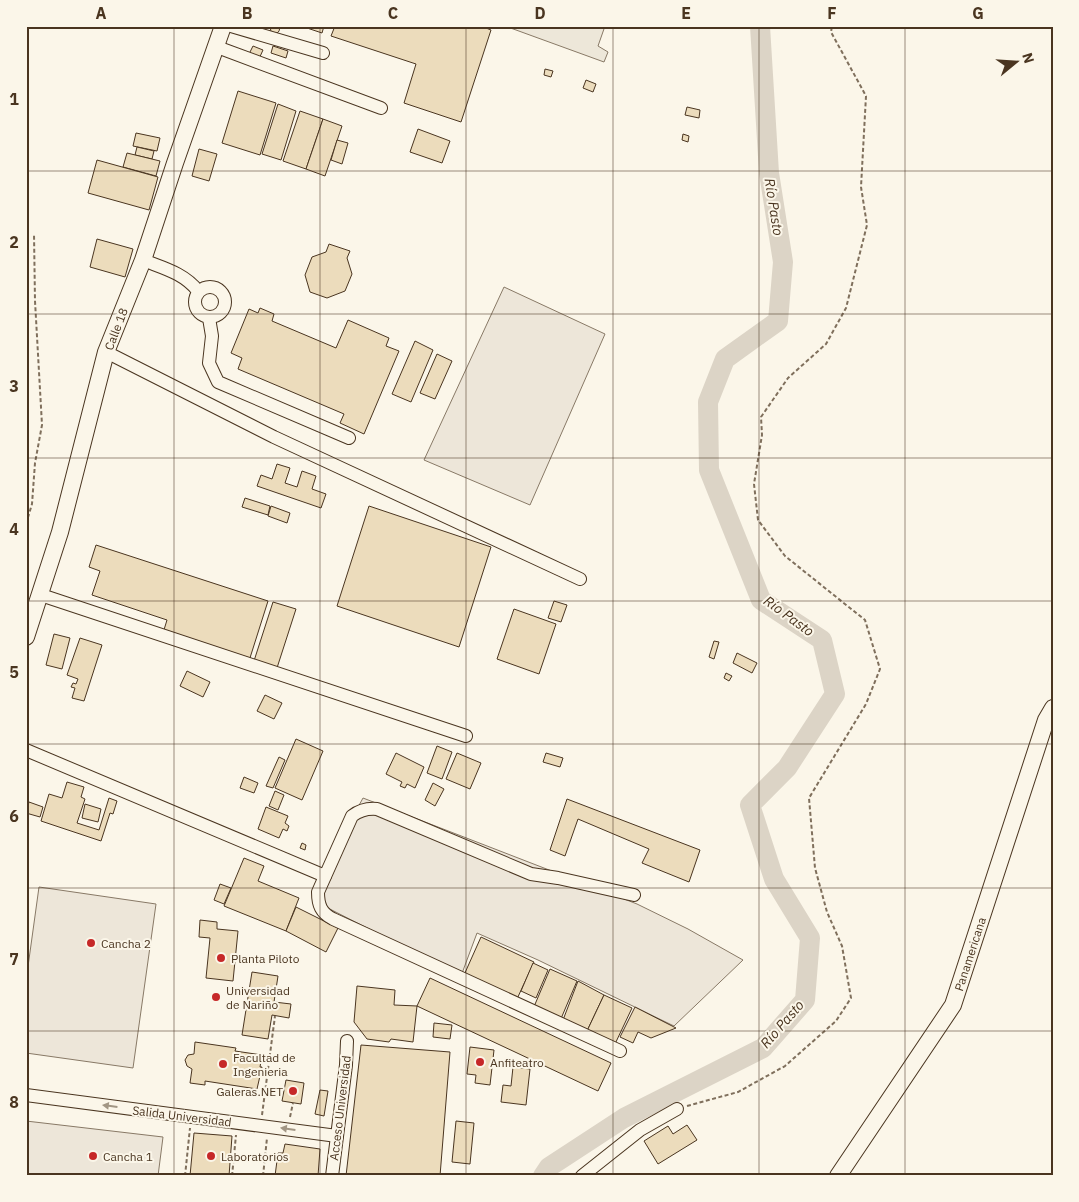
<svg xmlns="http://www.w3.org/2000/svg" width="1079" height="1202" font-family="'IBM Plex Sans',sans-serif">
<rect width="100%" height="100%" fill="#fbf6e9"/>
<g fill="#ede6d9" stroke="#887966">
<path d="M504,287L605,334L530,505L424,460Z"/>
<path d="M363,798L637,904L688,929L743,960L674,1026L538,960L477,933L461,976L322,905L321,875Z"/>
<path d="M39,887L156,904L133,1068L26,1053V981Z"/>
<path d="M26,1121L163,1137L158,1176H26Z"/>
</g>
<path fill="#ede7d9" stroke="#887966" d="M505,26H605L598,46L608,52L604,62Z"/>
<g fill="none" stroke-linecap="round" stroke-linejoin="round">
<path stroke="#dcd4c6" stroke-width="20" d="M543,1176L549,1167L624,1118L763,1048L805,1000L810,938L774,879L750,805L787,768L835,694L822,640L761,600L709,470L708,402L725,359L778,321L783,262L769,173L760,26"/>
</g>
<g fill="#ecdcbc" stroke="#4a3520">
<circle cx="275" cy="29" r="4.5"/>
<path d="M301,26H324L322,33Z"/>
<path d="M335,26H481L491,30L461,122L404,103L416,64L331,36Z"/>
<path d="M253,46L263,50L258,61L248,56Z"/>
<path d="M273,46L288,51L286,58L271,53Z"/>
<path d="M545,69L553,71L551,77L544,75Z"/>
<path d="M586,80L596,84L593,92L583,88Z"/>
<path d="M238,91L276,103L260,155L222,143Z"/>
<path d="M278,104L296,111L281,160L262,154Z"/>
<path d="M687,107L700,110L699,118L685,115Z"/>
<path d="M300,111L323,119L306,169L283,161Z"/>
<path d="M323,119L342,126L325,176L306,169Z"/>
<path d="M418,129L450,141L442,163L410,152Z"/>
<path d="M136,133L160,138L157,151L133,146Z"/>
<path d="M683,134L689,136L688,142L682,140Z"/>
<path d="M337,140L348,143L342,164L331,160Z"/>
<path d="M137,147L154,151L152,159L135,155Z"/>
<path d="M199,149L217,154L209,181L192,176Z"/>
<path d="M127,153L160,161L156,176L123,167Z"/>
<path d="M97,160L158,177L149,210L88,193Z"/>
<path d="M97,239L133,249L125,277L90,267Z"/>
<path d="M329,244L350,251L347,258L352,274L345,291L327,298L310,292L305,275L312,257L326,252Z"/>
<path d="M260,308L274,314L272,321L336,348L348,320L389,338L386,346L399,351L364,434L340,423L344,414L238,369L242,358L231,353L249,309L258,313Z"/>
<path d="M415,341L433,350L411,402L392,394Z"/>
<path d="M437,354L452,361L435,399L420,393Z"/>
<path d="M277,464L290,468L285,483L297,487L302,471L316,476L312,489L326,494L321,508L257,486L261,475L272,479Z"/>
<path d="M245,498L270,506L268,515L242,507Z"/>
<path d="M271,506L290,513L287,523L268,516Z"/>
<path d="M369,506L491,547L459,647L337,606Z"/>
<path d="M96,545L268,601L249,661L163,633L167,620L92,595L100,571L89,567Z"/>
<path d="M554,601L567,605L561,622L548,618Z"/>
<path d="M273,602L296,609L276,671L253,664Z"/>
<path d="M514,609L556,624L539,674L497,659Z"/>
<path d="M54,634L70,638L62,669L46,665Z"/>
<path d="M80,638L102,645L84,701L72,698L75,688L71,687L73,683L76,684L78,679L67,675Z"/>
<path d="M714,641L719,642L714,659L709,657Z"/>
<path d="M737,653L757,663L752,673L733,663Z"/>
<path d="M187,671L210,682L203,697L180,686Z"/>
<path d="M726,673L732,676L729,681L724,678Z"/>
<path d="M265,695L282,703L274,719L257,711Z"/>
<path d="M296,739L323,751L302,800L275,788Z"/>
<path d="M437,746L452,752L442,779L427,773Z"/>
<path d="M396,753L424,767L415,788L407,784L405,788L400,786L402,782L386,774Z"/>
<path d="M457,753L481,763L470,789L446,779Z"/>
<path d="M546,753L563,758L560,767L543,762Z"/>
<path d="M279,757L285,760L273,788L266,786Z"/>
<path d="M244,777L258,783L254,793L240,788Z"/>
<path d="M67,782L84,787L81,797L85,799L77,823L99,830L109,798L117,801L113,814L110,813L101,841L41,821L49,794L62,798Z"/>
<path d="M433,783L444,789L435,806L425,800Z"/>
<path d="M275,791L284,795L278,810L269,806Z"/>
<path d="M567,799L700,850L689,882L642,863L649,849L578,819L565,856L550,850Z"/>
<path d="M29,802L43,807L40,817L26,813Z"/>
<path d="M85,804L101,809L98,822L82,818Z"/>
<path d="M266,807L288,816L285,823L289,826L287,831L283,829L279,838L258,829Z"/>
<path d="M302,843L306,845L305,850L300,848Z"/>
<path d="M244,858L264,866L258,881L299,898L286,931L224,906Z"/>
<path d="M220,884L231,888L224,904L214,900Z"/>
<path d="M296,907L338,928L326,952L286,931Z"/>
<path d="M200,920L217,922V929L238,931L233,981L206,978L210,938L199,937Z"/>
<path d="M481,937L534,962L517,999L464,975Z"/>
<path d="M533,963L548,970L536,998L521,991Z"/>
<path d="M550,969L577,981L560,1021L533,1009Z"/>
<path d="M252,972L278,976L274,1002L291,1004L289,1018L272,1015L268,1039L242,1035Z"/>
<path d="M430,978L611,1063L598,1091L417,1006Z"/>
<path d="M578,981L604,995L587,1031L563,1020Z"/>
<path d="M357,986L395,990L394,1005L417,1006L413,1042L391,1039L389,1042L367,1039L354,1022Z"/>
<path d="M604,995L632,1008L615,1044L587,1031Z"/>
<path d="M635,1007L676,1028L651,1038L638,1032L633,1043L620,1037Z"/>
<path d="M434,1023L452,1025L450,1039L433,1037Z"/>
<path d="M195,1042L236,1048L235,1051L262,1055L260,1067H262L257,1089L205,1081V1085L190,1083L192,1069L187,1066L185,1060L188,1055L194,1054Z"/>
<path d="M361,1045L450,1052L440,1176H346Z"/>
<path d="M470,1047L494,1050L490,1085L475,1083L476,1075L467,1074Z"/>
<path d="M513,1067L530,1069L526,1105L501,1102L503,1085L511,1086Z"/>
<path d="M286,1080L304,1083L301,1104L282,1101Z"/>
<path d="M320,1090L328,1091L324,1116L315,1114Z"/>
<path d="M456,1121L474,1123L470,1164L452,1162Z"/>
<path d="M687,1125L697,1140L658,1164L644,1141L668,1126L673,1134Z"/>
<path d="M194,1133L232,1136L229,1176H190Z"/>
<path d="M285,1144L320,1149L318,1176H275L278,1153H283Z"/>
</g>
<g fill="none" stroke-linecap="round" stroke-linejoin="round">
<g stroke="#4a3520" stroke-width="14">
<g id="minor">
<path d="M231,26L323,53"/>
<path d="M217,47L381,108"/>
<path d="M143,260C163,268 184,273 198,291"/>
<circle cx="210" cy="302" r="15"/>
<path d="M209,318L212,336L209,363L218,382L349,438"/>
<path d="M106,352L274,437L580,579"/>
<path d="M41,595L466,736"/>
<path d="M26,750L325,876"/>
<path d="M620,1051L333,919C321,913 318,905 318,892L352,816C360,810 367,808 377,809L531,874L558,878L634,895"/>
<path d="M26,1095L337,1136"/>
<path d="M332,1176L346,1065L347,1041"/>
<path d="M582,1176L640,1130L677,1109"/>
</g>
</g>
<g stroke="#4a3520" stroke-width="18">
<g id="major">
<path d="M26,637L60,532L106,352L143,260L175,163L223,26"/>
<path d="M838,1176L953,1005L1046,720L1053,708"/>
</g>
</g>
<g stroke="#7f6f5c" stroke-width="2" stroke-dasharray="4 2.5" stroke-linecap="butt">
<path d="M26,524L32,504L35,463L42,425L35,301L34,234"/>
<path d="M687,1106L738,1092L785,1066L836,1021L851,998L842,946L827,912L815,868L809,798L866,704L880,669L865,620L785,556L758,520L754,484L762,435L761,417L788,378L826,344L846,308L867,225L861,187L866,96L831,32L832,26"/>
<path d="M262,1115L275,1016"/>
<path d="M290,1117L293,1103"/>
<path d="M185,1176L190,1128"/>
<path d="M232,1176L236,1135"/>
<path d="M263,1176L267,1138"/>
</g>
<use href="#minor" stroke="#fbf6e9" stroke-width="12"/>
<use href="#major" stroke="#fbf6e9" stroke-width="16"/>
</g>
<defs><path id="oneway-solid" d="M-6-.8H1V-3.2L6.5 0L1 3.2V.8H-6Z" transform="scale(1.25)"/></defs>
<g fill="#a29684">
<use href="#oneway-solid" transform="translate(110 1106) rotate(-173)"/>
<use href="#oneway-solid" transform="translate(288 1129) rotate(-172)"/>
</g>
<path fill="none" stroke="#4a3520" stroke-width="1" stroke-opacity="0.55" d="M174,26V1176M320,26V1176M466,26V1176M613,26V1176M759,26V1176M905,26V1176M26,171H1053M26,314H1053M26,458H1053M26,601H1053M26,744H1053M26,888H1053M26,1031H1053"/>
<g fill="#c62828" stroke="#fbf6e9" stroke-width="2">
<circle cx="91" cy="943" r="5"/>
<circle cx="221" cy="958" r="5"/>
<circle cx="216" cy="997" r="5"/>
<circle cx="480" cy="1062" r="5"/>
<circle cx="223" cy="1064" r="5"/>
<circle cx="293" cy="1091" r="5"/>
<circle cx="93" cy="1156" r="5"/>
<circle cx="211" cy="1156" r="5"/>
</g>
<g text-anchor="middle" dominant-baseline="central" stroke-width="4" stroke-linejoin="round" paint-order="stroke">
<g font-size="12" fill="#4a3520" stroke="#fbf6e9">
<text transform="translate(116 329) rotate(-69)">Calle 18</text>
<text transform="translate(970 954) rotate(-72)">Panamericana</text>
<text transform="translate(340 1108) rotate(-83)">Acceso Universidad</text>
<text transform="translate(182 1116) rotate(7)">Salida Universidad</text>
</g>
<g font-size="12" fill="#4a3520" stroke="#fbf6e9" text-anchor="start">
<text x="101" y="943">Cancha 2</text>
<text x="231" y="958">Planta Piloto</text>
<text x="226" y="990">Universidad<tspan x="226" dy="14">de Nariño</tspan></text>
<text x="233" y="1057">Facultad de<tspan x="233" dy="14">Ingenieria</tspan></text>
<text x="490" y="1062">Anfiteatro</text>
<text x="283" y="1091" text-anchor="end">Galeras.NET</text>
<text x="103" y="1156">Cancha 1</text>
<text x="221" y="1156">Laboratorios</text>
</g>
<g font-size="14" font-style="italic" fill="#4a3520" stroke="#fbf6e9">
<text transform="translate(774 207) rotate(81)">Río Pasto</text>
<text transform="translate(789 616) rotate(36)">Río Pasto</text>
<text transform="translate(782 1024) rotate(-49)">Río Pasto</text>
</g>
</g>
<rect width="1079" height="1202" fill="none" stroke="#fbf6e9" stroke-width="55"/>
<g transform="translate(1016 62) rotate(72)" stroke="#fbf6e9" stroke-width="4" paint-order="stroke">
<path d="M0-4L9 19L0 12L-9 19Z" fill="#4a3520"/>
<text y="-8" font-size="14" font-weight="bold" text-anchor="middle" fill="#4a3520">N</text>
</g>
<rect x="28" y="28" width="1024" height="1146" fill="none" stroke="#4a3520" stroke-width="2"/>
<g font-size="16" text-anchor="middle" font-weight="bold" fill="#4a3520">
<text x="101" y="19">A</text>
<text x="247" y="19">B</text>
<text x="393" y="19">C</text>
<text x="540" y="19">D</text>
<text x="686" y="19">E</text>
<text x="832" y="19">F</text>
<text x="978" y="19">G</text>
<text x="14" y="105">1</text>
<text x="14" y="248">2</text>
<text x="14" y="392">3</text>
<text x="14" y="535">4</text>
<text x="14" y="678">5</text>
<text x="14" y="822">6</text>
<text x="14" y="965">7</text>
<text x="14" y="1108">8</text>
</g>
</svg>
